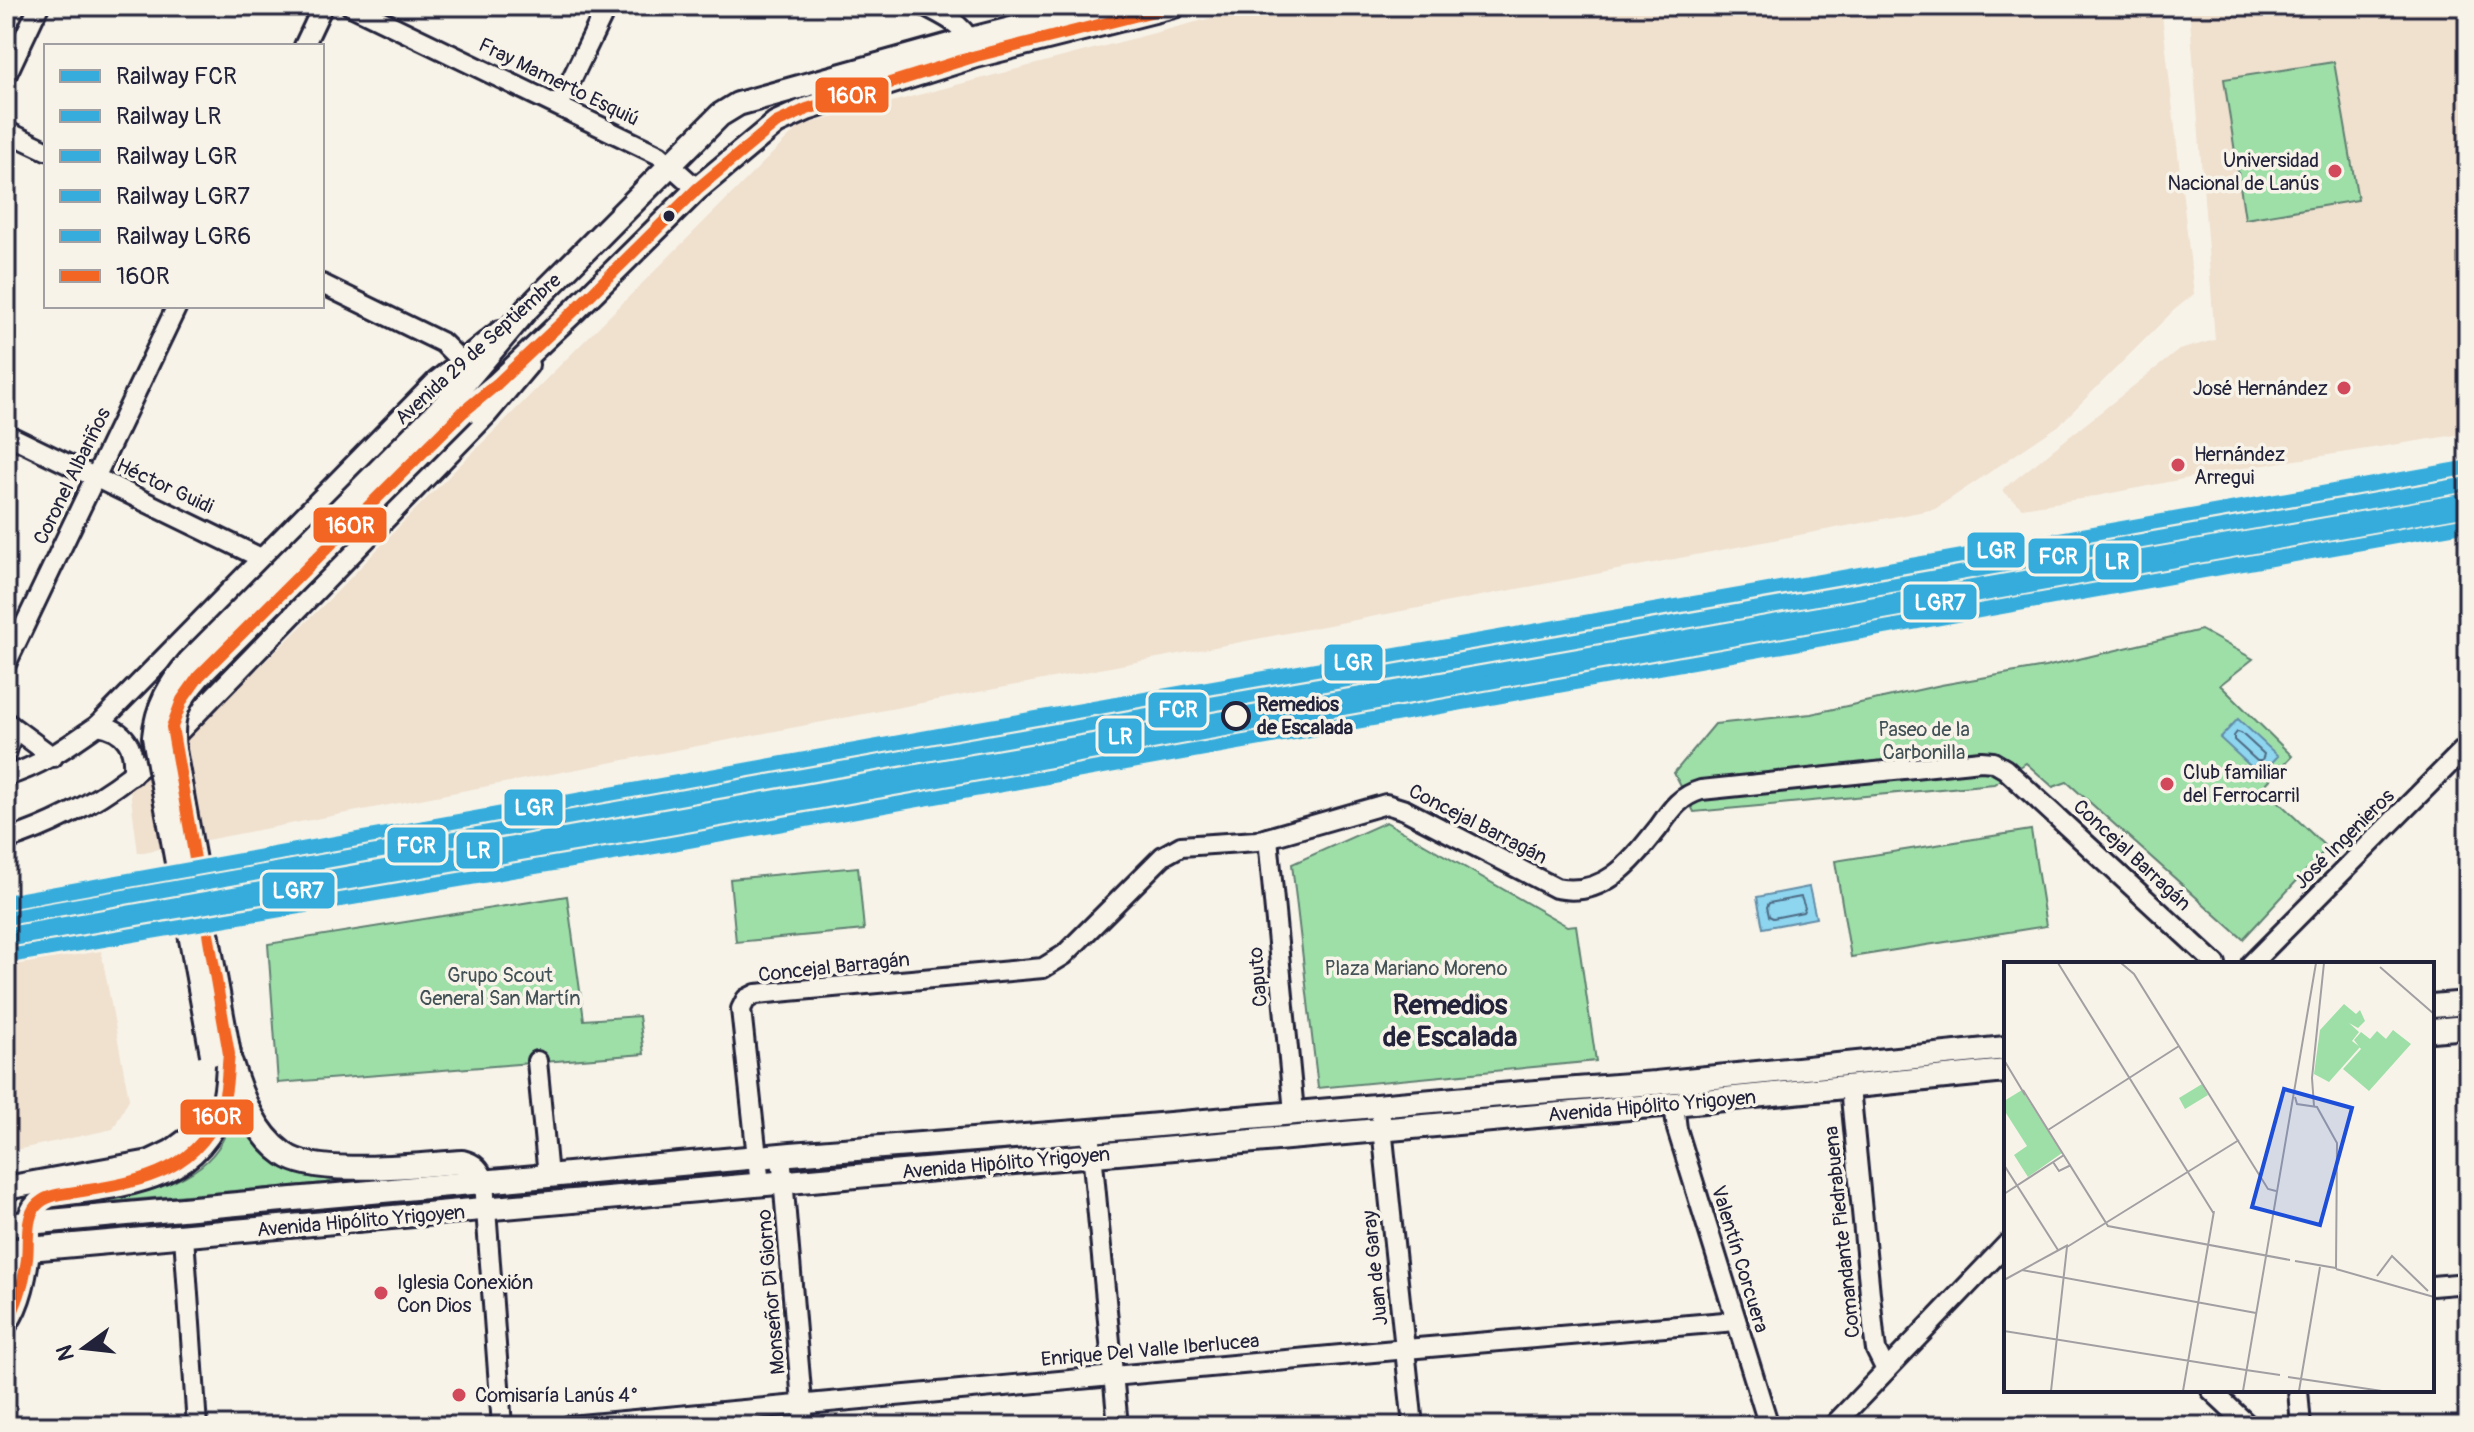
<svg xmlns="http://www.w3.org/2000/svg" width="2474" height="1432" font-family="Pangolin,sans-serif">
<rect width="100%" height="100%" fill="#f7f3e8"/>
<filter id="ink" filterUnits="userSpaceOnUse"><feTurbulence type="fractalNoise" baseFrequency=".0125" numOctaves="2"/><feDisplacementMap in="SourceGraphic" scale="16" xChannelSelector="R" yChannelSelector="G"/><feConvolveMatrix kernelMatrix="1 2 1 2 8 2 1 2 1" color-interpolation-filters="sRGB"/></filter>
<g filter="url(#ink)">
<g fill="#f0e0ce">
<path d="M1257,6H2161L2194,294L2174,310L2058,426L1935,509L138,853L128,774L188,736L339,590L404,521L800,126Z"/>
<path d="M2189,6H2468V433L2219,472L2086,498L2022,508L2002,490L2179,350L2215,340Z"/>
<path d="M101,951L129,1099L113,1129L6,1152V966Z"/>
</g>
<g fill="#9edfa8" stroke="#608072" stroke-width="2">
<path d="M2334,62L2358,200L2245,219L2224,79Z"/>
<path d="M2201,630L2253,659L2220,685L2292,756L2263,787L2327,848L2243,939L2067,782L2053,787L2026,763L1994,784L1694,812L1674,773L1715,724L1811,714L1941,685L2045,667Z"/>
<path d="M1386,822L1567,926L1576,925L1596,1061L1318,1088L1292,864Z"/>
<path d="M2031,830L2046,926L1851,957L1835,861Z"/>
<path d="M858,867L864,930L736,942L730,879Z"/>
<path d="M567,896L584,1020L639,1016L644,1054L278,1083L268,944Z"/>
<path d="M239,1112L275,1155L406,1176L60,1206C110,1199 187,1193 218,1148C225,1138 229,1125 234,1114Z"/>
</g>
<g fill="#8ed5ef" stroke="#638da7" stroke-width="2">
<path d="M2238,719L2278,756L2260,775L2220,738Z"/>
<path d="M1809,887L1816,918L1763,928L1757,897Z"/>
</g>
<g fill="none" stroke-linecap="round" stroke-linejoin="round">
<g stroke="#4d6a83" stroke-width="2">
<path d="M2237,732L2241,733L2264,754L2262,761H2257L2234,740V736Z"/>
<path d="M1801,897L1805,908L1803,912L1773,918L1769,916L1767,907L1769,903Z"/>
</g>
<g stroke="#22223b" stroke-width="24">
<g id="minor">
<path d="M351,6L659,155L697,189"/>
<path d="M925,6C948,18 966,25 974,51"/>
<path d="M304,46L323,6"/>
<path d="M6,76L39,6"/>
<path d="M559,105L607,6"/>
<path d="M6,131L46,150"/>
<path d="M322,284L443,343L461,361"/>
<path d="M6,434L261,558"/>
<path d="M6,664L177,306"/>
<path d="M6,722L53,757"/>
<path d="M98,725C125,729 137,748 132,775"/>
<path d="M6,726L10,741L6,754"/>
<path d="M6,776C41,766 68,746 98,725L436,381L500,330"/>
<path d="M1268,838L1294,1112"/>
<path d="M6,840C48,827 93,804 128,777C147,764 163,747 180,731L487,415L529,365"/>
<path d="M2251,964L2468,745"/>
<path d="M537,1061L548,1176"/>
<path d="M1850,1087L1874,1335L1876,1350L1886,1370"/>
<path d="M1674,1104L1677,1129L1769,1426"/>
<path d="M1381,1118L1413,1426"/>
<path d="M1090,1131L1118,1426"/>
<path d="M781,1155L804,1426"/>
<path d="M484,1182L502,1426"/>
<path d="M760,1185L741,1009L746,999L756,994L1043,968L1064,955L1163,856L1181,846L1257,841L1386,804L1405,810L1556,888C1605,898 1632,861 1659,827C1671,810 1680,796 1701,790L1981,761L1993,762L2005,769L2216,964"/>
<path d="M184,1236L197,1426"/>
<path d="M2432,1286L2468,1283"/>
<path d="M2211,1390L2249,1426"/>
<path d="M2298,1390L2301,1426"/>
<path d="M569,1426L1406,1349L1736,1321"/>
<path d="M1833,1426L2006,1245"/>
</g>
</g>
<g stroke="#22223b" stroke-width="28">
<g id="major">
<path d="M453,396L527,309L720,115L738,104L971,39L1103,6"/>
<path d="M463,412L497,384L576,309L697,189L776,123L807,109L976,56L1174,6"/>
<path d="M2432,1006L2468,1003"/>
<path d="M2432,1030L2468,1027"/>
<path d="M231,1063C241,1096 255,1133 284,1154C316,1178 421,1164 462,1162C475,1165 478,1171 484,1182"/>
<path d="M6,1188L150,1162L171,1152L190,1138"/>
<path d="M6,1225L791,1154L1090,1131L1524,1093L1656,1083L2006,1048"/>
<path d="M6,1251L1674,1104L2006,1071"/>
<path d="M6,1323C20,1303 25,1275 28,1251C32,1226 21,1211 49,1196C119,1185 198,1184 223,1104C228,1088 227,1071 229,1054"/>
</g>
</g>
<use href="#minor" stroke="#f7f3e8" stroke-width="18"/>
<use href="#major" stroke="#f7f3e8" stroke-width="22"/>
<g stroke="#22223b" stroke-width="28" stroke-linecap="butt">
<g id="major-bridge">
<path d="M212,1054L154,737C157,706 170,684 190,661L453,396"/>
<path d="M229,1054L174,750C170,716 177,701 199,676L463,412"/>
</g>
</g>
<use href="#major-bridge" stroke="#f7f3e8" stroke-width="22"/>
<g stroke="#f7f3e8" stroke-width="18">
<path id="bus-1" d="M6,1323C18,1303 24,1282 27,1259C29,1243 25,1219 36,1206C47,1193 66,1194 82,1191C143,1182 202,1169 223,1103C228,1087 227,1070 229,1054L172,727L182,700L199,676L463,412L497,384L576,309L697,189L776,123L807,109L976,56L1174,6"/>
</g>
<use href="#bus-1" stroke="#f26522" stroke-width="12"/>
<g stroke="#f7f3e8" stroke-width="20">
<path id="rail-1" d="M6,918L959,748L2468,484"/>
</g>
<g stroke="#f7f3e8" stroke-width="20">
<path id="rail-2" d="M9,934L962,764L2468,500"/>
</g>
<g stroke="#f7f3e8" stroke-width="20">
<path id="rail-3" d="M6,902L956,732L2465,468"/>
</g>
<g stroke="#f7f3e8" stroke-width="20">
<path id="rail-4" d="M6,940L663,829L2468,508"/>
</g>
<g stroke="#f7f3e8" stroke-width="20">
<path id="rail-5" d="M9,956L666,845L2468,524"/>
</g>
<use href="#rail-1" stroke="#35acdb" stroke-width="14"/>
<use href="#rail-2" stroke="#35acdb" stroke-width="14"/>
<use href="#rail-3" stroke="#35acdb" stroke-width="14"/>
<use href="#rail-4" stroke="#35acdb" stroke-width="14"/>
<use href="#rail-5" stroke="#35acdb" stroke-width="14"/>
</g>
</g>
<g fill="#d1495b" stroke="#f7f3e8" stroke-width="3">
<circle cx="2335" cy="171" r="8"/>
<circle cx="2344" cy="388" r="8"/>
<circle cx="2178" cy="465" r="8"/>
<circle cx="2167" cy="784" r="8"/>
<circle cx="381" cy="1293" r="8"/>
<circle cx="459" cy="1395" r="8"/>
</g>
<circle fill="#22223b" stroke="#f7f3e8" stroke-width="3" cx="669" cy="216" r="7"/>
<circle fill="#f7f3e8" stroke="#22223b" stroke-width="4" cx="1236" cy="716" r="13"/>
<g text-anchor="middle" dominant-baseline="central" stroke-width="7" stroke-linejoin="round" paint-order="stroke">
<g font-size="20" fill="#22223b" stroke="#f7f3e8">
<text transform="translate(559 82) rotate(26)">Fray Mamerto Esquiú</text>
<text transform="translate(478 349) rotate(-42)">Avenida 29 de Septiembre</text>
<text transform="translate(72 476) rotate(-64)">Coronel Albariños</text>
<text transform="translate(165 486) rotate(25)">Héctor Guidi</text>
<text transform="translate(1478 824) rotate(27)">Concejal Barragán</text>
<text transform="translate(2344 839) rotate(-45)">José Ingenieros</text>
<text transform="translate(2132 855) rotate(43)">Concejal Barragán</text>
<text transform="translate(834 967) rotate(-6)">Concejal Barragán</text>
<text transform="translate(1258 977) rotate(-95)">Caputo</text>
<text transform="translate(1652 1106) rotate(-5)">Avenida Hipólito Yrigoyen</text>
<text transform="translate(1006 1163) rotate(-5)">Avenida Hipólito Yrigoyen</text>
<text transform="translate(361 1221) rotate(-5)">Avenida Hipólito Yrigoyen</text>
<text transform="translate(1842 1232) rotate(-96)">Comandante Piedrabuena</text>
<text transform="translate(1740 1259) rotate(73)">Valentín Corcuera</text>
<text transform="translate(1375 1268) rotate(-96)">Juan de Garay</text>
<text transform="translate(771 1292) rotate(-95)">Monseñor Di Giorno</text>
<text transform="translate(1150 1350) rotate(-5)">Enrique Del Valle Iberlucea</text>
</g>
<g font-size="20" fill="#22223b" stroke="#f7f3e8" text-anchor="start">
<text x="2319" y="160" text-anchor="end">Universidad<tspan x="2319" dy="23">Nacional de Lanús</tspan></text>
<text x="2328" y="388" text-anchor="end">José Hernández</text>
<text x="2194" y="454">Hernández<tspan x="2194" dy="23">Arregui</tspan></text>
<text x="2183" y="772">Club familiar<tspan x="2183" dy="23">del Ferrocarril</tspan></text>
<text x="397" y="1282">Iglesia Conexión<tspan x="397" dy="23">Con Dios</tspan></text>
<text x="475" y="1395">Comisaría Lanús 4°</text>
</g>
<g font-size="20" font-weight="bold" fill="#22223b" stroke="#f7f3e8" text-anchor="start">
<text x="1257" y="704">Remedios<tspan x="1257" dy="23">de Escalada</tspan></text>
</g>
<g font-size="20" fill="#415156" stroke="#f7f3e8">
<text x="1924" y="729">Paseo de la<tspan x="1924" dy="23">Carbonilla</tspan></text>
<text x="1416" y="968">Plaza Mariano Moreno</text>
<text x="500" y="975">Grupo Scout<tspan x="500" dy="23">General San Martín</tspan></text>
</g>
<g font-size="28" font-weight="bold" fill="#22223b" stroke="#f7f3e8">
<text x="1450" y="1005">Remedios<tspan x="1450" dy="32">de Escalada</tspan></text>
</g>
</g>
<g transform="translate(2004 962)">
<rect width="430" height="430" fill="#f7f3e8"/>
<path d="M340,42L352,52L356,48L361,59L354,66L345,61L355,70L348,79L356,85L325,120L310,112L316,68ZM389,68L407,82L365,129L339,107L357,87L350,78L357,70L366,77L373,69L382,77ZM198,122L204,133L181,147L175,136ZM18,128L58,191L24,215L10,193L23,184L0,148V139Z" fill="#9edfa8"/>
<path fill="none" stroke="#a29fa3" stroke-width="2" d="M54,1L210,252M117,1L130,12L264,227L272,229M376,5L430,52M0,98L21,133M19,128L104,264L286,298M291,135L293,142L313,145L333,181L332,306L291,299M310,144L308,116L320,1M44,168L175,84M49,200L55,209L67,203M0,203L54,288M0,232L60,193M63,285L235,178M332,307L430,335M18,308L252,351M373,314L388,294L424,329M0,318L64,283M0,369L242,408M53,375L63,285M242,408L276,413M284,415L378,429M47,429L53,375M179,429L210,249M239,429L312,1M295,429L316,305"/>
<path fill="#1d4ed8" fill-opacity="0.15" stroke="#1d4ed8" stroke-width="4" d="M280,127L348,146L316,263L248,245Z"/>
<rect width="430" height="430" fill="none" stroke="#22223b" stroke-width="4"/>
</g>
<g stroke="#f7f3e8" stroke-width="3">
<rect x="814" y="76" width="76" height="38" rx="8" fill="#f26522"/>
<rect x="312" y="506" width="76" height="38" rx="8" fill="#f26522"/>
<rect x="1966" y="531" width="60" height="38" rx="8" fill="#35acdb"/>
<rect x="2027" y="537" width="61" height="38" rx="8" fill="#35acdb"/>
<rect x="2094" y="542" width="46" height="39" rx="8" fill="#35acdb"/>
<rect x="1902" y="583" width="76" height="38" rx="8" fill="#35acdb"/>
<rect x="1323" y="643" width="61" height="39" rx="8" fill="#35acdb"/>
<rect x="1147" y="691" width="61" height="38" rx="8" fill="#35acdb"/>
<rect x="1097" y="717" width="46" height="38" rx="8" fill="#35acdb"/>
<rect x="503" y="788" width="61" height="39" rx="8" fill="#35acdb"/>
<rect x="386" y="826" width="61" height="38" rx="8" fill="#35acdb"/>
<rect x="455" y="831" width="46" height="39" rx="8" fill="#35acdb"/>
<rect x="261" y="871" width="75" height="39" rx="8" fill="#35acdb"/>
<rect x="179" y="1098" width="76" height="38" rx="8" fill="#f26522"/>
</g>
<g font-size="22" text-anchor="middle" font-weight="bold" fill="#fff">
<text x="852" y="103">160R</text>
<text x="350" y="533">160R</text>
<text x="1996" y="558">LGR</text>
<text x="2058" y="564">FCR</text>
<text x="2117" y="569">LR</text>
<text x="1940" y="610">LGR7</text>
<text x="1353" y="670">LGR</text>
<text x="1178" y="717">FCR</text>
<text x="1120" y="744">LR</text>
<text x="534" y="815">LGR</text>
<text x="416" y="853">FCR</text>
<text x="478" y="858">LR</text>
<text x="298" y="898">LGR7</text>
<text x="217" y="1124">160R</text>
</g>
<rect width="2474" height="1432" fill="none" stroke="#f7f3e8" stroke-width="32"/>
<rect x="16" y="16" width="2442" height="1400" fill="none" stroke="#22223b" stroke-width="3" filter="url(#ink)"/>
<rect x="44" y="44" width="280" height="264" fill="#f7f3e8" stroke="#a29fa3" stroke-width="2"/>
<rect x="60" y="70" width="40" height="12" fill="#35acdb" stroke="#a29fa3" stroke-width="2"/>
<text x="116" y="84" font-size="24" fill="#22223b">Railway FCR</text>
<rect x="60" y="110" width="40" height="12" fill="#35acdb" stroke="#a29fa3" stroke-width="2"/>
<text x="116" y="124" font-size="24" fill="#22223b">Railway LR</text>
<rect x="60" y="150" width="40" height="12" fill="#35acdb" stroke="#a29fa3" stroke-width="2"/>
<text x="116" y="164" font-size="24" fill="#22223b">Railway LGR</text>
<rect x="60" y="190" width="40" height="12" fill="#35acdb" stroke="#a29fa3" stroke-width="2"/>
<text x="116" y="204" font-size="24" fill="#22223b">Railway LGR7</text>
<rect x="60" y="230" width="40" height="12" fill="#35acdb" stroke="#a29fa3" stroke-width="2"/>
<text x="116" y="244" font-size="24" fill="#22223b">Railway LGR6</text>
<rect x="60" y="270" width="40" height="12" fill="#f26522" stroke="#a29fa3" stroke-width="2"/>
<text x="116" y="284" font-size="24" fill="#22223b">160R</text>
<g transform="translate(84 1348) rotate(255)" stroke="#f7f3e8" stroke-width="6" paint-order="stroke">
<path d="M0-6L14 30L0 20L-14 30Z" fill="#22223b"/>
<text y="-12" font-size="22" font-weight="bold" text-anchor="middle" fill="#22223b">N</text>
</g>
</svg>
